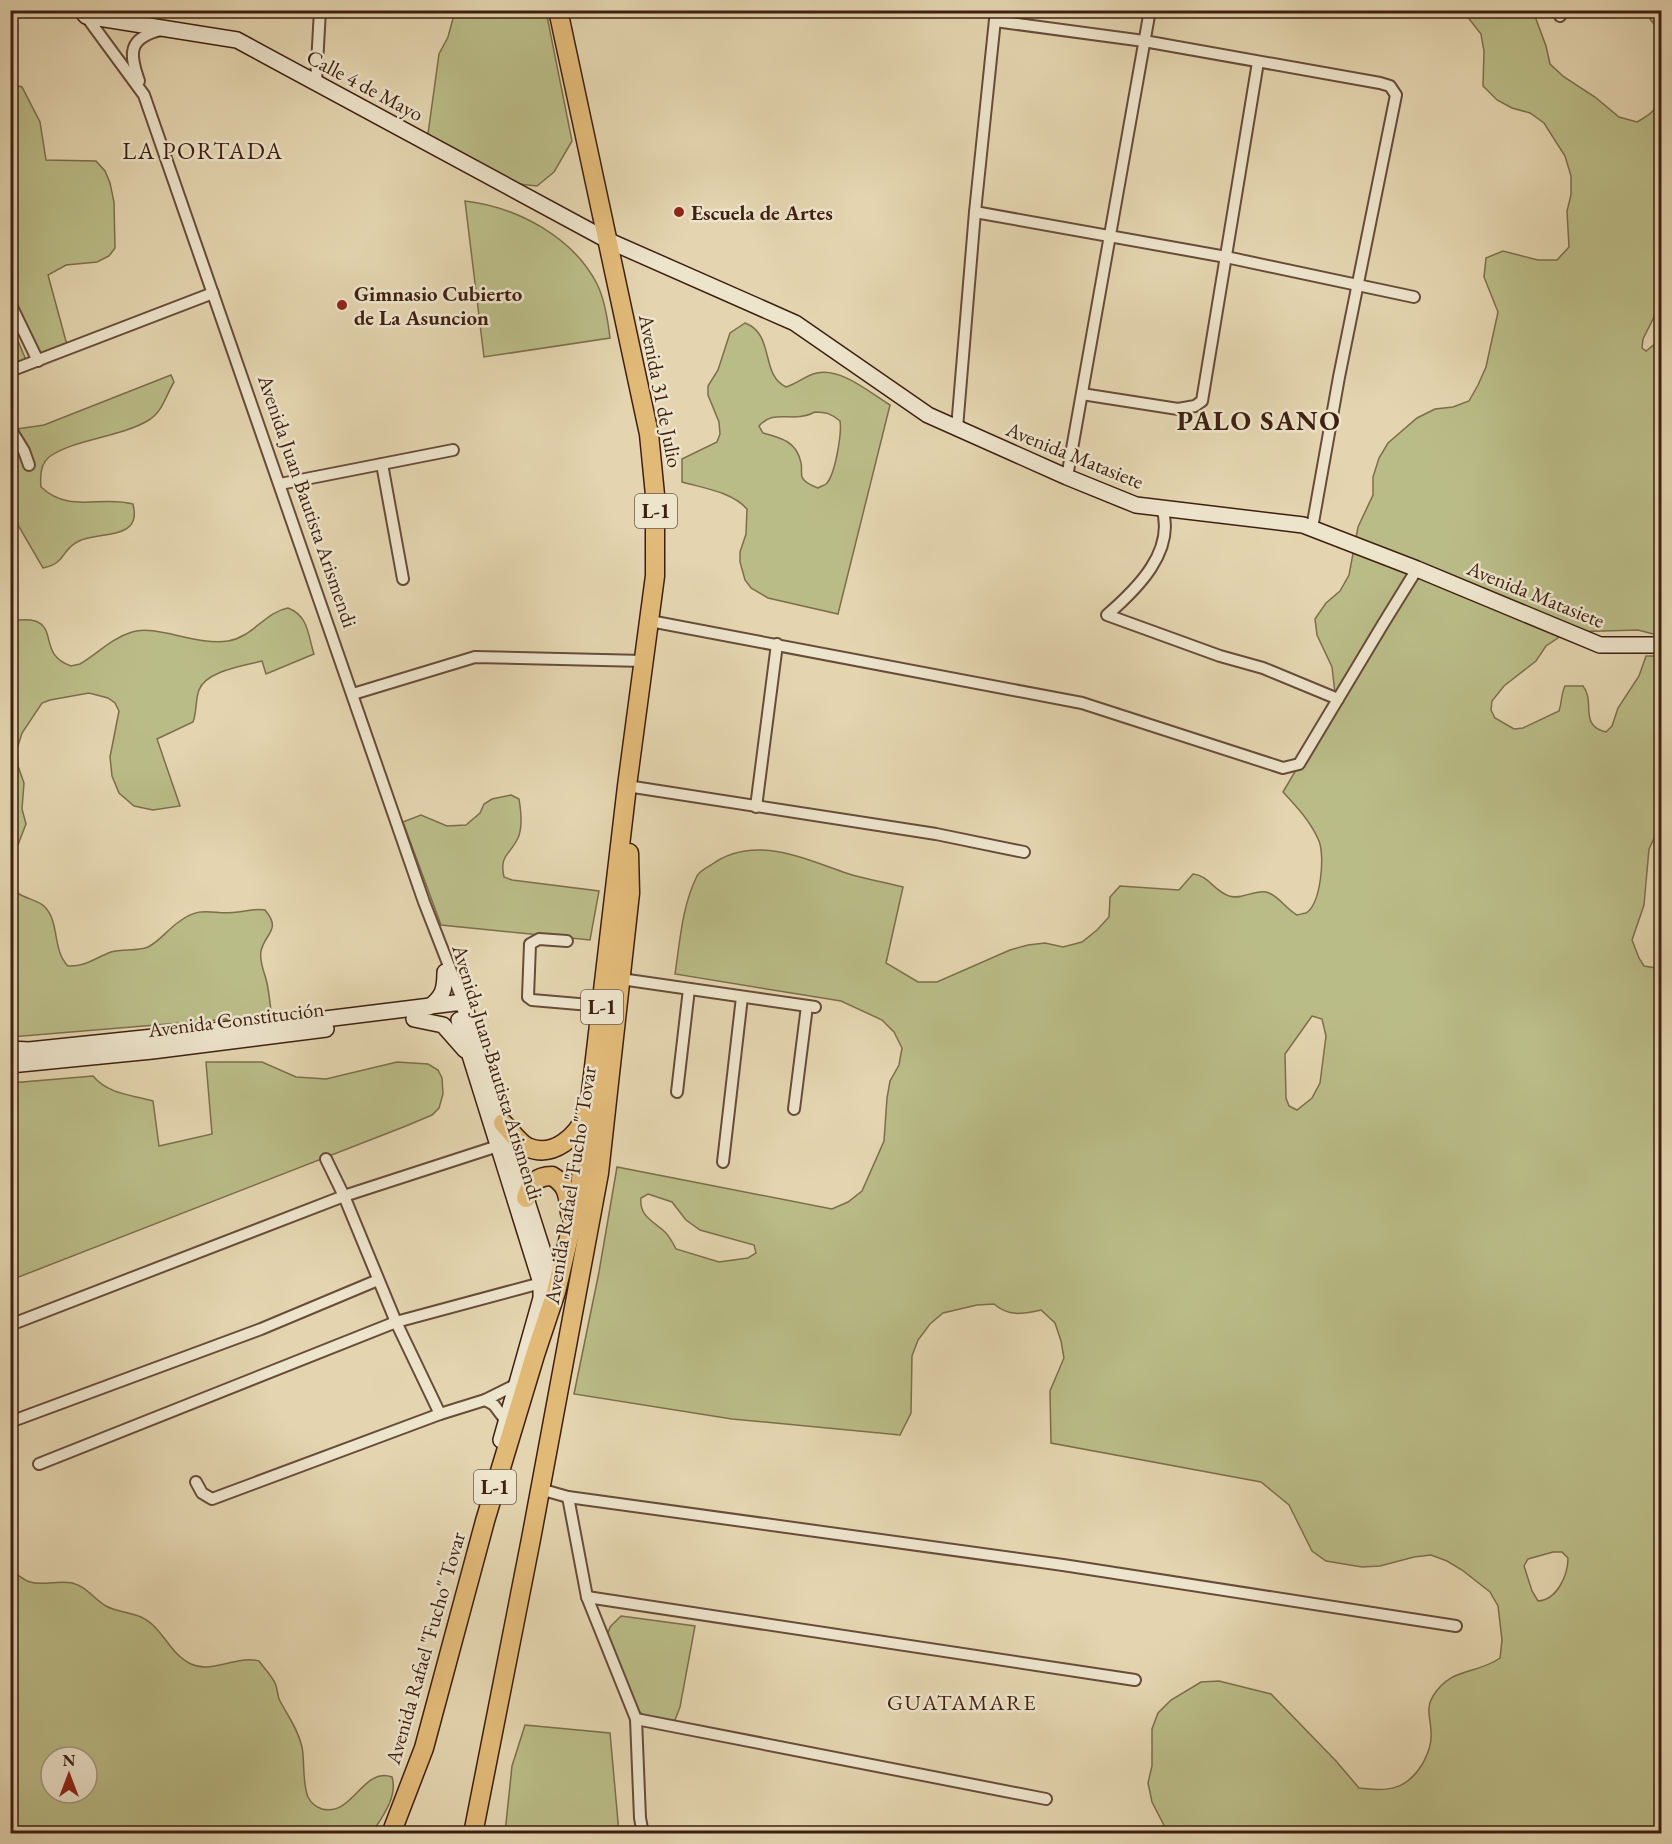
<svg xmlns="http://www.w3.org/2000/svg" width="1672" height="1844" font-family="'EB Garamond',serif">
<rect width="100%" height="100%" fill="#e4d5b0"/>
<filter id="stains"><feTurbulence type="fractalNoise" baseFrequency=".00333" numOctaves="4"/><feColorMatrix values="0 0 0 0 .2 0 0 0 0 .09 0 0 0 0 .02 0 0 0 .5 -.17"/></filter>
<radialGradient id="worn" r=".72"><stop offset=".6" stop-color="#630" stop-opacity="0"/><stop offset="1" stop-color="#630" stop-opacity=".3"/></radialGradient>
<g fill="#babc87" stroke="#7c6e4c" stroke-width="1.5" fill-rule="evenodd">
<path d="M455,11H546L572,141L554,172L537,186L509,183L427,141L439,54L448,37Z"/>
<path d="M1463,11H1533L1546,46L1550,64L1564,77L1595,97L1619,117L1637,122C1664,107 1652,107 1661,85V303L1643,339L1642,348L1646,351L1661,339V636L1638,630L1567,632L1546,646L1536,661L1504,686L1492,701L1491,710L1495,718L1514,729L1523,728L1559,711C1562,702 1561,694 1565,686H1583C1596,702 1578,725 1606,732L1612,726L1618,708L1639,676L1646,656H1661V824L1649,849L1644,905L1632,940L1639,958L1644,966L1662,969L1661,1833H1168L1152,1802L1148,1783L1152,1766V1729L1158,1713L1171,1700L1201,1682L1219,1681L1271,1694L1336,1761L1359,1788C1388,1792 1407,1790 1423,1763C1428,1753 1432,1744 1431,1732C1431,1719 1425,1709 1433,1696C1452,1666 1476,1675 1500,1658L1502,1640L1498,1606L1490,1592L1462,1570L1447,1561L1431,1555L1414,1557L1380,1566L1362,1567L1326,1561L1312,1551L1289,1505L1261,1482L1051,1443L1050,1391L1064,1358L1061,1341L1055,1323L1041,1310C1022,1314 1009,1317 994,1304L977,1305L943,1313L930,1324L918,1340L912,1356L911,1413L900,1435L732,1419L574,1394L599,1272L617,1167L832,1209L848,1202L862,1191L884,1141L887,1098L890,1081L899,1065L902,1048L894,1032L882,1020L841,1001L675,974C680,941 682,906 697,876C700,871 706,868 711,865C753,834 802,858 846,873C864,879 884,882 903,887L886,963L918,982H937L1010,950L1028,945L1045,943L1063,947L1082,942L1097,930L1109,917L1110,897L1120,886L1179,890L1193,874C1208,875 1214,891 1229,896C1242,900 1253,890 1266,892C1277,894 1286,909 1297,915C1297,915 1305,913 1306,913C1321,904 1325,856 1319,841C1311,822 1297,807 1283,792L1336,702L1332,667L1317,635L1315,619L1326,603L1340,591L1349,575L1358,527L1373,495V477L1379,458L1388,443L1417,418L1435,409L1453,407L1469,401L1478,385L1486,367L1498,312L1484,277L1486,258L1503,251L1538,260H1557L1569,247L1567,211L1571,195V176L1565,156L1544,123L1530,113L1512,108L1497,100L1483,86L1484,51L1481,34ZM1312,1016L1322,1019L1326,1036L1320,1083L1312,1098L1297,1110L1289,1106L1286,1098L1285,1054ZM648,1194L672,1202L686,1220L700,1230L754,1245L756,1253L748,1258L719,1262L676,1249C673,1243 669,1236 665,1232C653,1221 639,1216 641,1198ZM1553,1552H1562L1568,1558C1568,1575 1557,1600 1538,1601L1532,1591L1524,1566L1528,1559Z"/>
<path d="M1647,11H1661V33L1650,19Z"/>
<path d="M10,84L22,87L40,122L46,160L96,161L105,171L110,183L114,202L115,248L109,256L97,262L66,265L48,275L67,345L49,355L38,353L11,298Z"/>
<path d="M465,201C517,207 573,237 597,284C605,300 608,321 610,338L484,357Z"/>
<path d="M10,322L26,360L10,365Z"/>
<path d="M745,323C775,334 760,375 786,387C797,384 806,375 817,373C842,368 870,393 890,405L838,614L768,598L751,588L745,580L740,562V552L746,534L747,509C732,492 703,488 682,482V459L717,442L720,434L719,422L708,395V386L718,370L730,333ZM815,412C826,412 832,414 840,421C842,433 835,476 826,484C825,485 819,487 818,488C813,486 804,483 802,477C801,474 802,467 801,463C797,442 782,438 763,433L759,426C774,408 793,424 815,412Z"/>
<path d="M171,375L174,382C166,395 163,411 149,420C119,438 74,439 49,457C40,464 40,477 41,487C70,514 100,495 133,504C135,513 136,523 126,529C113,537 94,534 79,541C61,549 67,563 43,568L11,513L10,418L17,429L44,425Z"/>
<path d="M288,608C309,616 308,636 314,654L266,674L262,661C243,666 206,671 199,690C195,701 197,712 193,722L157,739L180,806L153,810L134,806L119,793L112,776L110,757L119,711L115,703L108,698L89,693L50,700L42,703L22,733L17,749L18,766L24,783L22,809L26,824L16,850L15,886L19,894C27,899 40,901 45,907C60,923 52,950 68,966C85,967 95,958 111,952C123,948 136,952 148,947C160,941 168,929 180,921C203,904 214,916 238,912C248,911 255,908 265,910C282,930 265,933 261,951C259,963 265,973 267,983C269,993 270,1002 271,1011L264,1016L11,1037V621C18,620 28,619 35,621C57,628 39,655 71,666L80,664C97,654 112,638 132,632C155,624 197,646 228,641C253,637 265,612 288,608Z"/>
<path d="M511,795L519,799C521,811 523,827 518,838C510,855 499,855 504,877L512,880L599,891L590,940L441,925L403,822L421,815L447,826L466,825L480,813L484,804L492,799Z"/>
<path d="M206,1062H262L296,1077L326,1079L397,1062L428,1064L438,1070L442,1078L443,1094L439,1108L432,1115L406,1126L11,1280V1083L93,1076C108,1094 131,1095 153,1101L159,1146L212,1134Z"/>
<path d="M11,1570C17,1574 23,1580 30,1582C44,1586 58,1580 72,1583C86,1586 94,1599 106,1606C117,1612 130,1612 141,1617C163,1627 169,1654 191,1664C212,1674 236,1655 259,1661C264,1668 271,1675 275,1683C278,1689 277,1696 280,1701C288,1716 298,1729 302,1747C305,1763 302,1782 308,1797C311,1803 316,1807 322,1809C353,1817 363,1766 392,1777C398,1797 382,1817 372,1833H11ZM51,1757H87V1793H51Z"/>
<path d="M621,1616L695,1626L680,1707L675,1720C633,1739 616,1663 607,1636L610,1627Z"/>
<path d="M525,1725L610,1733L619,1833H505L512,1766Z"/>
</g>
<g fill="none" stroke-linecap="round" stroke-linejoin="round">
<g stroke="#684c39" stroke-width="14">
<g id="street">
<path d="M86,16L144,95L424,902L463,1002"/>
<path d="M1560,16L1563,10"/>
<path d="M995,21L1144,41L1380,83L1390,86L1396,95L1339,377L1312,528"/>
<path d="M139,81C129,53 128,38 161,30"/>
<path d="M316,82L320,10"/>
<path d="M975,212L1226,257L1414,297"/>
<path d="M10,303L38,361"/>
<path d="M10,371L213,293"/>
<path d="M1082,394L1178,409L1195,406L1202,401L1258,62"/>
<path d="M10,428L24,451L29,465"/>
<path d="M957,428L975,212L996,10"/>
<path d="M382,464L403,579"/>
<path d="M1067,477L1150,10"/>
<path d="M280,484L453,450"/>
<path d="M1162,508C1176,551 1137,589 1107,615L1220,656L1263,668L1338,699"/>
<path d="M650,621L1082,703L1283,768L1299,764L1383,624L1417,569"/>
<path d="M353,694L475,657L644,661"/>
<path d="M627,786L936,834L1024,852"/>
<path d="M756,807L777,644"/>
<path d="M567,941L539,939L530,944L528,997L532,1000L602,1006"/>
<path d="M621,979L815,1007"/>
<path d="M677,1092L689,989"/>
<path d="M794,1109L807,1006"/>
<path d="M326,1159L344,1196L396,1322L440,1414"/>
<path d="M723,1162L742,997"/>
<path d="M10,1325L344,1196L498,1146"/>
<path d="M485,1400L494,1405L506,1421"/>
<path d="M10,1422L261,1329L378,1280"/>
<path d="M39,1464L396,1322L541,1283"/>
<path d="M196,1482L202,1493L212,1499L440,1414L485,1400L517,1384"/>
<path d="M540,1489L568,1497L1063,1565L1456,1626"/>
<path d="M568,1497L587,1597L636,1719L1046,1799"/>
<path d="M587,1597L1135,1680"/>
<path d="M636,1719L640,1818L643,1834"/>
</g>
</g>
<g stroke="#3f1f11" stroke-width="18">
<g id="secondary">
<path d="M81,10L86,16L237,40L607,240L795,323L928,415L1067,477L1136,505L1303,525L1417,569L1600,645H1662"/>
<path d="M429,1007C443,997 445,989 445,972"/>
<path d="M414,1019L443,1025L465,1050"/>
<path d="M459,1020L541,1283V1298L501,1440"/>
<path d="M10,1049L29,1050L325,1019L463,1002L556,1292"/>
<path d="M10,1065L152,1051L326,1029"/>
</g>
</g>
<g stroke="#3f1f11" stroke-width="21">
<g id="primary">
<path d="M503,1123C510,1130 518,1142 527,1147C553,1159 578,1136 587,1113"/>
<path d="M526,1198C530,1184 536,1176 552,1176C568,1185 568,1196 570,1213"/>
<path d="M391,1834L424,1748L485,1521L535,1355L556,1292L579,1195L627,786L655,576V495L649,434L558,10"/>
<path d="M473,1834L531,1539L599,1173L630,893L629,853"/>
</g>
</g>
<use href="#street" stroke="#ede4cc" stroke-width="10"/>
<use href="#secondary" stroke="#ede4cc" stroke-width="15"/>
<use href="#primary" stroke="#e2ba78" stroke-width="18"/>
</g>
<g fill="#8f2418" stroke="#ede4cc" stroke-width="2">
<circle cx="679" cy="212" r="6"/>
<circle cx="342" cy="305" r="6"/>
</g>
<g text-anchor="middle" dominant-baseline="central" stroke-width="5" stroke-linejoin="round" paint-order="stroke">
<g fill="#ede4cc" stroke="#735a49" stroke-width="1.5">
<rect x="635" y="494" width="42" height="34" rx="4.5"/>
<rect x="581" y="990" width="42" height="34" rx="4.5"/>
<rect x="474" y="1470" width="42" height="34" rx="4.5"/>
</g>
<g font-size="20" font-weight="bold" fill="#3f1f11">
<text x="656" y="511">L-1</text>
<text x="602" y="1007">L-1</text>
<text x="495" y="1487">L-1</text>
</g>
<g font-size="21" fill="#3f1f11" stroke="#ede4cc">
<text transform="translate(365 85) rotate(28)">Calle 4 de Mayo</text>
<text transform="translate(661 391) rotate(79)">Avenida 31 de Julio</text>
<text transform="translate(1075 455) rotate(22)">Avenida Matasiete</text>
<text transform="translate(308 501) rotate(71)">Avenida Juan Bautista Arismendi</text>
<text transform="translate(1536 594) rotate(22)">Avenida Matasiete</text>
<text transform="translate(236 1019) rotate(-7)">Avenida Constitución</text>
<text transform="translate(498 1072) rotate(73)">Avenida Juan Bautista Arismendi</text>
<text transform="translate(570 1185) rotate(-81)">Avenida Rafael "Fucho" Tovar</text>
<text transform="translate(425 1648) rotate(-74)">Avenida Rafael "Fucho" Tovar</text>
</g>
<g font-size="21" font-weight="bold" fill="#3f1f11" stroke="#ede4cc" text-anchor="start">
<text x="691" y="212">Escuela de Artes</text>
<text x="354" y="293">Gimnasio Cubierto<tspan x="354" dy="24">de La Asuncion</tspan></text>
</g>
<g font-size="22" letter-spacing="1.5" fill="#3f1f11" stroke="#ede4cc">
<text x="962" y="1702">GUATAMARE</text>
</g>
<g font-size="24" letter-spacing="1.5" fill="#3f1f11" stroke="#ede4cc">
<text x="203" y="150">LA PORTADA</text>
</g>
<g font-size="27" font-weight="bold" letter-spacing="1.5" fill="#3f1f11" stroke="#ede4cc">
<text x="1259" y="420">PALO SANO</text>
</g>
</g>
<rect width="1672" height="1844" fill="none" stroke="#e4d5b0" stroke-width="36"/>
<rect x="12" y="12" width="1648" height="1820" fill="none" stroke="#3f1f11" stroke-width="3"/>
<rect x="18" y="18" width="1636" height="1808" fill="none" stroke="#3f1f11" stroke-width="1.5"/>
<g transform="translate(69 1775)"><circle r="28" fill="#ede4cc" stroke="#a79581" stroke-width="1.5"/>
<path d="M0-4.5L10 22L0 15L-10 22Z" fill="#8f2418"/>
<text y="-9" font-size="16" font-weight="bold" text-anchor="middle" fill="#3f1f11">N</text>
</g>
<rect width="100%" height="100%" filter="url(#stains)"/>
<rect width="100%" height="100%" fill="url(#worn)"/>
</svg>
